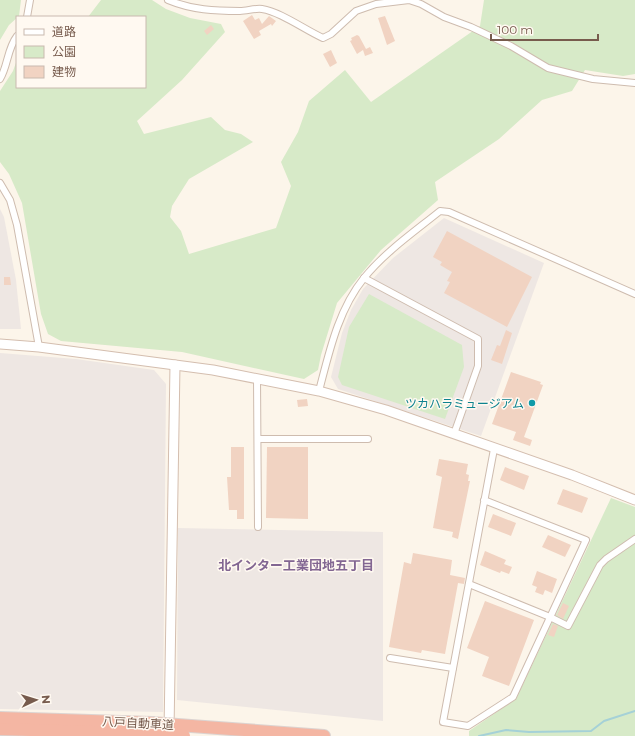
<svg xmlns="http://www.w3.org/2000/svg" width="635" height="736" font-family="Montserrat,'Noto Sans JP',sans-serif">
<rect width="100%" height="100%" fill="#fcf5ea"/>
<g fill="#eee7e3">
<path d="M0,209L4,217L16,280L21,329H0Z"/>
<path d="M444,218L544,263L481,436L338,389L331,377L342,333L351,310L363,289L393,258Z"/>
<path d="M0,353L76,359L154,370L166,384L163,712L0,709Z"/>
<path d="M178,528L383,532V721L177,700Z"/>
</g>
<g fill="#d7eac8">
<path d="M0,0H21L19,16L9,25L0,40Z"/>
<path d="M101,0H152L166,9L190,18L221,24L225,32L182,80L137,121L144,134L211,117L225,130L241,134L253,142L189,179L172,206L170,217L181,231L189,254L276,228L291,186L281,162L298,132L309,101L345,70L371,102L480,26L484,0H635V74L623,76L585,70L572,91L542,100L499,139L435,182L438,200L381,250L337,303L321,355L318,370L304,379L182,352L61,341L48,334L41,314L22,203L9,174L0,162V91L13,71L17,60V87H145V17H88Z"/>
<path d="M369,294L462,345L464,367L445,419L342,385L338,377L349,327Z"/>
<path d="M611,498L635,507V736H469V731L516,699Z"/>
</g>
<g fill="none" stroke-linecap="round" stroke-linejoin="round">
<path stroke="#a5d1d7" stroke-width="2" d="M479,736L506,730L529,732L591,731L604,721L635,711"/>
</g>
<g fill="#f1d3c2">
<path d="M252,15L255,20L259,18L262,24L269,16L276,21L272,26L271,24L259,31L261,35L254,39L243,21Z"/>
<path d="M385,16L395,41L387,45L378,18Z"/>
<path d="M211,25L214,29L207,35L204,31Z"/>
<path d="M357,35L359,36L366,49L370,47L373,53L365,56L363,50L357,54L350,41L352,40L351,38Z"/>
<path d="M331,50L337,63L330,67L323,54Z"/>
<path d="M447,231L532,277L507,327L444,293L450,282L447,281L452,272L440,265L442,262L433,257Z"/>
<path d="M4,277H10L11,285H4Z"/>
<path d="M506,330L512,333L502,364L491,360L497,345L500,346Z"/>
<path d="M511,372L541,382L540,384L543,385L524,437L532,440L530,446L513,440L516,432L492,424Z"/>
<path d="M307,399L308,406L298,407L297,400Z"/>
<path d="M231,447H244V519H237V510H229L227,477H231Z"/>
<path d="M267,447H308V519L266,518Z"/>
<path d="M439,459L468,464L466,474L469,475L468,481H470L458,539L452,537L453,532L433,528L442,477L436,475Z"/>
<path d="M505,467L529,476L524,490L500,480Z"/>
<path d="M563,489L588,498L582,513L557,504Z"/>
<path d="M493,514L516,523L511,536L488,527Z"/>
<path d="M548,535L571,545L565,557L542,547Z"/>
<path d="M485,551L506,560L504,564L512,567L509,574L501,571L500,573L480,565Z"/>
<path d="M413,553L452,560L450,575L465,578L464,584L458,583L445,654L422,650L421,653L389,647L404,562L411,564Z"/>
<path d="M537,571L557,579L552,593L545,590L543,595L535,592L537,587L532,585Z"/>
<path d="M485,601L534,620L509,686L482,676L489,657L467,648Z"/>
<path d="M563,603L569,606L563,619L557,615Z"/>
<path d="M553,624L558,626L554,637L548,635Z"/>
</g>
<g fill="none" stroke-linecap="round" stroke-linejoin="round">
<g stroke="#cebcaf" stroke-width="8">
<g id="street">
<path d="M168,0C192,10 215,11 240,11C247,11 255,8 262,9C281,12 305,30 323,38L331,34L356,11L376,4L409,0L421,4L444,17L471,27L511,46L548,68L593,79L635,83"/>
<path d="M27,17L30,0"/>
<path d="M0,79C8,66 7,49 17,36"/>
<path d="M0,183L10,200L17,225L39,347"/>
<path d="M364,278L478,339V366L454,434"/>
<path d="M257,378L258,527"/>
<path d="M319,391C329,353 338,310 364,278C385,252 414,232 440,211L449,212L635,294"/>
<path d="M258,439H368"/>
<path d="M484,500L586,540L513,697L468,726L443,722L494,449"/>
<path d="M469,584L550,617L568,626L600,565L606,559L635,539"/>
<path d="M390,658L453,668"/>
</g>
</g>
<g stroke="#d4beaf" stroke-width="11">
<g id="secondary">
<path d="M0,344L39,347L213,370L319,391L386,410L572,475L635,500"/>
<path d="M169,731L175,365"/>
</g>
</g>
<g stroke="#dcd4d1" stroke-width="14">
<g id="highway">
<path d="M0,718L152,723"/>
<path d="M191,726L324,736"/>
<path d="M0,729L153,734"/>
</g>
</g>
<use href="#street" stroke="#fff" stroke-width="6"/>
<use href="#secondary" stroke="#fff" stroke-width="9"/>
<use href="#highway" stroke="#f4b6a3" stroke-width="12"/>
<g stroke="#dcd4d1" stroke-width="14" stroke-linecap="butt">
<g id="highway-bridge">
<path d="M152,723L191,726"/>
<path d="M153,734L184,736"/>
</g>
</g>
<use href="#highway-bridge" stroke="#f4b6a3" stroke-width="12"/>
</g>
<circle fill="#0f9aa8" stroke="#fff9f1" stroke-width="1.5" cx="532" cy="403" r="4"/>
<g text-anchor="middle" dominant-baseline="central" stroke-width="3" stroke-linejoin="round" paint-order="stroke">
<g font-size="12" fill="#0d838f" stroke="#fff9f1" text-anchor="end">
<text x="524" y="403">ツカハラミュージアム</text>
</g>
<g font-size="12" fill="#775b4d" stroke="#fff9f1">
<text transform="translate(138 723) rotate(3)">八戸自動車道</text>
</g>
<g font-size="13" font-weight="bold" fill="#826692" stroke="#fff9f1">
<text x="296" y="565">北インター工業団地五丁目</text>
</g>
</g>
<rect x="16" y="16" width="130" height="72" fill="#fff9f1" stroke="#c9baaf"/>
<rect x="24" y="29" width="20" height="6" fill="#ffffff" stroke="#c9baaf"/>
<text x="52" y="36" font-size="12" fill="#775b4d">道路</text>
<rect x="24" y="46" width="20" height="12" fill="#d7eac8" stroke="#c9baaf"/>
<text x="52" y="56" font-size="12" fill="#775b4d">公園</text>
<rect x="24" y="66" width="20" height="12" fill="#f1d3c2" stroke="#c9baaf"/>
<text x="52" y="76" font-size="12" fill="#775b4d">建物</text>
<g transform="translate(36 700) rotate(86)" stroke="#fff9f1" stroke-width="3" paint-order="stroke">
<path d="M0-3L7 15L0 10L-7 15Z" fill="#775b4d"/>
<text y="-6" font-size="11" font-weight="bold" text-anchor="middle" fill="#775b4d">N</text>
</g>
<path d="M491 34v6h107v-6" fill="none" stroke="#775b4d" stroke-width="2"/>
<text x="497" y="34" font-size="12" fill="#775b4d" stroke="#fff9f1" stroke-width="3" paint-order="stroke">100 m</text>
</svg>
